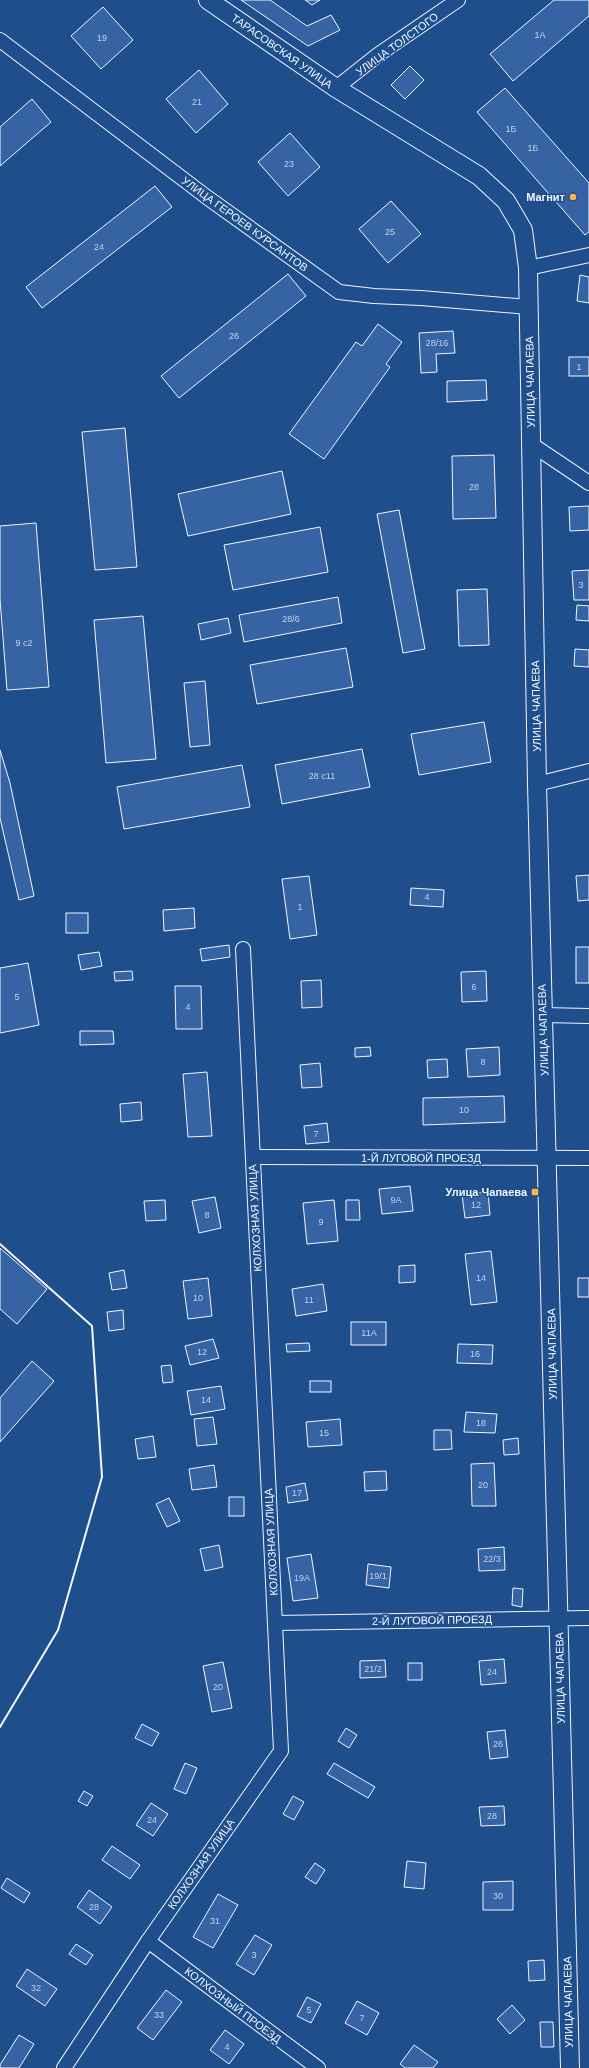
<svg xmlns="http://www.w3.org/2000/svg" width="589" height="2068" font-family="Helvetica,sans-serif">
<rect width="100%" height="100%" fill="#1f4e8c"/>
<g fill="#3563a3" stroke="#f2f6ff">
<path d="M241,0H270L307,26L331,15L340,30L308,46Z"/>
<path d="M305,0H320L312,5Z"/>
<path d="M554,0H589V16L513,81L490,54Z"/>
<path d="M103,7L133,40L101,69L71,36Z"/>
<path d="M410,66L424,80L405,99L391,85Z"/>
<path d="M199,70L228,104L196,133L166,99Z"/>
<path d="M505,88L589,183V232L585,235L477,112Z"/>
<path d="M32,99L51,122L0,166V127Z"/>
<path d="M290,133L320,167L288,196L258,162Z"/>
<path d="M155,186L172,207L42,308L26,287Z"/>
<path d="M391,201L421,234L388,263L359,229Z"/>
<path d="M288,274L306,296L179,398L161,376Z"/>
<path d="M580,275L589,277V303L577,301Z"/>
<path d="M378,324L402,342L386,364L390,367L324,459L289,434L356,342L362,346Z"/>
<path d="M453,331L455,353L436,354L437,372L421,373L419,333Z"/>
<rect x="569" y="357" width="20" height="19"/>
<path d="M486,380L487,400L447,402V381Z"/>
<path d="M125,428L137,567L95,570L82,432Z"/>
<path d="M494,455L496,518L453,519L452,456Z"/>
<path d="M282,471L291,514L188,536L178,494Z"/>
<path d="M589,506V530L570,531L569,507Z"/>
<path d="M399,510L425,649L403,653L377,514Z"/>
<path d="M36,523L49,687L7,690L0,599V526Z"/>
<path d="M320,527L328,572L233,590L224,545Z"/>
<path d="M589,570V600H574L572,571Z"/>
<path d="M487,589L489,645L459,646L457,590Z"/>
<path d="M338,597L342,623L244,642L239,615Z"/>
<path d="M577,605L589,606V621L576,620Z"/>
<path d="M143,616L156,759L106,763L94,620Z"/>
<path d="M228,618L231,633L201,640L198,624Z"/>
<path d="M346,648L353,687L257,704L250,665Z"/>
<path d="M575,649L589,650V667L574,666Z"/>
<path d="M205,681L210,745L190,747L184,683Z"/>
<path d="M484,722L491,762L419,775L411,734Z"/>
<path d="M362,749L370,787L282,804L275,765Z"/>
<path d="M0,750L10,783L34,896L19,900L0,818Z"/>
<path d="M242,765L250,807L124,829L117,787Z"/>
<path d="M589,875V900L578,901L576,876Z"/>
<path d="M309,876L317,935L290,939L282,879Z"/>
<path d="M411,888L444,890L443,907L410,905Z"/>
<path d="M194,908L195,928L164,931L163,910Z"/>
<rect x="66" y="913" width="22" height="20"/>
<path d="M229,945L230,957L202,961L200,949Z"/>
<rect x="576" y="947" width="13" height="36"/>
<path d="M99,952L102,966L81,970L78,955Z"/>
<path d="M28,963L39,1025L0,1033V968Z"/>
<path d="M132,971L133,980L115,981L114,972Z"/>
<path d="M486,971L487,1001L462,1002L461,972Z"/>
<path d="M321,980L322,1007L302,1008L301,981Z"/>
<path d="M175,986H201L202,1029H176Z"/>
<path d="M80,1031H113L114,1044L80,1045Z"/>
<path d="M370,1047L371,1056L355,1057V1048Z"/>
<path d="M499,1047L500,1075L468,1077L466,1049Z"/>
<path d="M447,1059L448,1077L428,1078L427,1060Z"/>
<path d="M320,1063L322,1087L302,1088L300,1065Z"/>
<path d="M207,1072L212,1136L188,1137L183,1074Z"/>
<path d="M504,1096L505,1122L423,1125V1098Z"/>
<path d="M141,1102L142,1120L121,1122L120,1104Z"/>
<path d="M327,1123L329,1142L306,1144L304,1126Z"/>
<path d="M410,1186L413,1211L382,1214L379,1189Z"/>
<path d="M488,1192L490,1215L465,1218L462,1195Z"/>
<path d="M215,1197L221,1228L199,1233L192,1201Z"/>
<path d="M165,1200L166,1220L146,1221L144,1201Z"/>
<path d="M334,1200L338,1241L307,1244L303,1203Z"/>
<path d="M346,1200H359L360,1220H346Z"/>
<path d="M0,1248L47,1289L17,1324L0,1309Z"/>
<path d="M491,1251L497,1302L471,1305L465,1254Z"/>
<path d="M415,1265V1282L399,1283V1266Z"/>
<path d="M124,1270L127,1288L112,1290L109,1273Z"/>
<path d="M208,1278L212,1316L188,1319L183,1281Z"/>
<rect x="578" y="1278" width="11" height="19"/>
<path d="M323,1284L327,1311L296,1316L292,1289Z"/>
<path d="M123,1310L124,1329L109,1331L107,1312Z"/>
<rect x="351" y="1322" width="35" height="23"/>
<path d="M213,1339L219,1358L190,1365L185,1346Z"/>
<path d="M309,1343L310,1351L287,1352L286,1344Z"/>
<path d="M458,1344L493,1345L492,1364L457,1363Z"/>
<path d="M32,1361L54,1381L0,1442V1398Z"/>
<path d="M171,1365L173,1382L163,1383L161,1366Z"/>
<rect x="310" y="1381" width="21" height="11"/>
<path d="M221,1386L225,1409L191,1415L187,1391Z"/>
<path d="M466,1412L497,1414L495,1433L464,1432Z"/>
<path d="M213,1417L217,1444L197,1446L194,1419Z"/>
<path d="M340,1419L342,1445L308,1447L306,1422Z"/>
<path d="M434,1430H451L452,1449L434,1450Z"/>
<path d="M153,1436L156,1457L138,1459L135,1439Z"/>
<path d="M518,1438L519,1454L504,1455L503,1440Z"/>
<path d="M494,1463L496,1506H472L471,1464Z"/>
<path d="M214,1465L217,1487L192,1490L189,1469Z"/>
<path d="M386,1471L387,1490L365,1491L364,1472Z"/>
<path d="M305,1483L308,1500L288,1503L286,1487Z"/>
<rect x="229" y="1497" width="15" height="19"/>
<path d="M169,1498L180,1521L167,1527L156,1504Z"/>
<path d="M219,1545L223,1567L205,1571L200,1549Z"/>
<path d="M504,1547L505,1570L479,1571L478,1549Z"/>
<path d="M311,1554L318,1598L293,1601L287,1558Z"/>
<path d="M368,1564L391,1567L389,1588L366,1585Z"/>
<path d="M513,1588L523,1589L522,1607L512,1605Z"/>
<path d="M504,1659L506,1683L481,1685L479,1661Z"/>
<path d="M385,1660L386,1677L360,1678V1661Z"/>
<path d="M223,1662L232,1708L212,1712L203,1666Z"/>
<rect x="408" y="1663" width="14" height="17"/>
<path d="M142,1724L159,1733L152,1746L135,1738Z"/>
<path d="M346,1728L357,1735L349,1748L338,1741Z"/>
<path d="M505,1730L508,1757L490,1759L487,1732Z"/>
<path d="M185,1763L197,1768L186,1794L174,1789Z"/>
<path d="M334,1763L375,1787L368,1798L327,1774Z"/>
<path d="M84,1791L93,1796L87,1806L78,1801Z"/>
<path d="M293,1796L304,1802L294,1820L283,1814Z"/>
<path d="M151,1803L168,1814L153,1836L136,1825Z"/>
<path d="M504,1806L505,1825L481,1826L479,1807Z"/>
<path d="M112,1846L140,1865L130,1879L102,1860Z"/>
<path d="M407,1861L426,1863L424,1889L404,1887Z"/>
<path d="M315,1863L325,1870L316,1884L305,1877Z"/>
<path d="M7,1878L30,1893L24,1903L1,1888Z"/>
<path d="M513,1881V1910H483V1882Z"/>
<path d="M89,1890L112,1907L100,1924L77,1907Z"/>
<path d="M218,1894L238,1905L213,1948L193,1937Z"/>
<path d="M255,1935L272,1945L254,1975L236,1964Z"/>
<path d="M76,1944L93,1955L86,1965L69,1954Z"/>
<path d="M544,1960L545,1980L529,1981L528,1961Z"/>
<path d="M27,1969L57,1989L45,2006L16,1986Z"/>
<path d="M166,1990L182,2002L153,2040L137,2028Z"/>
<path d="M307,1997L321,2004L311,2023L297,2016Z"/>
<path d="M357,2001L379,2013L367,2035L345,2023Z"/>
<path d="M512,2005L525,2020L510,2034L497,2019Z"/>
<path d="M540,2022H553L554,2047H541Z"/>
<path d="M225,2030L244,2044L229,2064L210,2050Z"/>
<path d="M19,2035L34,2044L19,2068H0V2065Z"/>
<path d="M414,2045L438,2062L433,2068H405L400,2064Z"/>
</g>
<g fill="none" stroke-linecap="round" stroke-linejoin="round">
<g stroke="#f2f6ff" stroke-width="16">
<g id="minor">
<path d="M0,40L208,198L339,292L374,296L421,298L529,307"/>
<path d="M336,88L379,54L458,0"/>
<path d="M528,268L589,255"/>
<path d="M531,444L589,483"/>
<path d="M537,784L589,771"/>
<path d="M543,1015L589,1016"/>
<path d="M253,1157L589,1158"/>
<path d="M275,1623L589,1618"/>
<path d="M148,1941L318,2068"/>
<path d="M64,2068L148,1941L281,1751L243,949"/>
</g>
</g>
<g stroke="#f2f6ff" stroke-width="20">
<path id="tertiary" d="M208,0L336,88L479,176L506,201L523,230L528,268L537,784L570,2068"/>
</g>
<use href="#minor" stroke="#1f4e8c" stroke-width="14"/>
<use href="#tertiary" stroke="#1f4e8c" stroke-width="18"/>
<path stroke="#f2f6ff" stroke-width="2" d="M0,1244L92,1326L102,1477L58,1630L0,1727"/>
</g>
<g fill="#ffb74d" stroke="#1f4e8c" stroke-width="1.5">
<circle cx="573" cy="197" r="4"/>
<rect x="531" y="1188" width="8" height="8" rx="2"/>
</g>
<g text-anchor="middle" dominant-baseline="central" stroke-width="3" stroke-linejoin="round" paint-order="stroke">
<g font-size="9" fill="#c3d1e8">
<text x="540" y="35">1А</text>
<text x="102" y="38">19</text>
<text x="197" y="102">21</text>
<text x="511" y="129">1Б</text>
<text x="533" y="148">1Б</text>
<text x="289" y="164">23</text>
<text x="390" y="232">25</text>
<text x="99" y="247">24</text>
<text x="234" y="336">26</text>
<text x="437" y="343">28/16</text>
<text x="579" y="367">1</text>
<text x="474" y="487">28</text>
<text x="581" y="585">3</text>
<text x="291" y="619">28/6</text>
<text x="24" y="643">9 с2</text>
<text x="322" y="776">28 с11</text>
<text x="427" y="897">4</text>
<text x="300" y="907">1</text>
<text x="474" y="987">6</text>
<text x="17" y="997">5</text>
<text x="188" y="1007">4</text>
<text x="483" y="1062">8</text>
<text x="464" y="1110">10</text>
<text x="316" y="1134">7</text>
<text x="396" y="1200">9А</text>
<text x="476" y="1205">12</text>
<text x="207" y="1215">8</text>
<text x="321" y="1222">9</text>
<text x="481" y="1278">14</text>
<text x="198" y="1298">10</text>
<text x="309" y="1300">11</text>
<text x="369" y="1333">11А</text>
<text x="202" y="1352">12</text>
<text x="475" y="1354">16</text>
<text x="206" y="1400">14</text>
<text x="481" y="1423">18</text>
<text x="324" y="1433">15</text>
<text x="483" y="1485">20</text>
<text x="297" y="1493">17</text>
<text x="492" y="1559">22/3</text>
<text x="378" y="1576">19/1</text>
<text x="302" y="1578">19А</text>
<text x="373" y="1669">21/2</text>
<text x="492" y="1672">24</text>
<text x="218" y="1687">20</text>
<text x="498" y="1744">26</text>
<text x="492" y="1816">28</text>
<text x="152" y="1820">24</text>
<text x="498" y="1896">30</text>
<text x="94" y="1907">28</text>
<text x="215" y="1921">31</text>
<text x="254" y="1955">3</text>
<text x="36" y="1988">32</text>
<text x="309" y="2010">5</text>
<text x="159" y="2015">33</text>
<text x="362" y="2018">7</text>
<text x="227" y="2047">4</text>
</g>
<g font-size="11" fill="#f2f6ff" stroke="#1f4e8c">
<text transform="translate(397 44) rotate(-36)">УЛИЦА ТОЛСТОГО</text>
<text transform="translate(282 51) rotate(35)">ТАРАСОВСКАЯ УЛИЦА</text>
<text transform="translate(245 224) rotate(36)">УЛИЦА ГЕРОЕВ КУРСАНТОВ</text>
<text transform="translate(530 382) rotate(-91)">УЛИЦА ЧАПАЕВА</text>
<text transform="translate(536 706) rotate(-91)">УЛИЦА ЧАПАЕВА</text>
<text transform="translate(543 1030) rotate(-92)">УЛИЦА ЧАПАЕВА</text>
<text x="421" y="1158">1-Й ЛУГОВОЙ ПРОЕЗД</text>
<text transform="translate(255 1218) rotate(-93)">КОЛХОЗНАЯ УЛИЦА</text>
<text transform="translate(552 1354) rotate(-91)">УЛИЦА ЧАПАЕВА</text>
<text transform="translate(271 1542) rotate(-93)">КОЛХОЗНАЯ УЛИЦА</text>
<text transform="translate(432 1620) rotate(-1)">2-Й ЛУГОВОЙ ПРОЕЗД</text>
<text transform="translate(560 1678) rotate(-91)">УЛИЦА ЧАПАЕВА</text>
<text transform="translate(201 1864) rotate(-55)">КОЛХОЗНАЯ УЛИЦА</text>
<text transform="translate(568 2002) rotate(-91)">УЛИЦА ЧАПАЕВА</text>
<text transform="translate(233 2005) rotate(37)">КОЛХОЗНЫЙ ПРОЕЗД</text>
</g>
<g font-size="11" font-weight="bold" fill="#f2f6ff" stroke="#1f4e8c" text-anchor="end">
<text x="565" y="197">Магнит</text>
<text x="527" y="1192">Улица Чапаева</text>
</g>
</g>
</svg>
